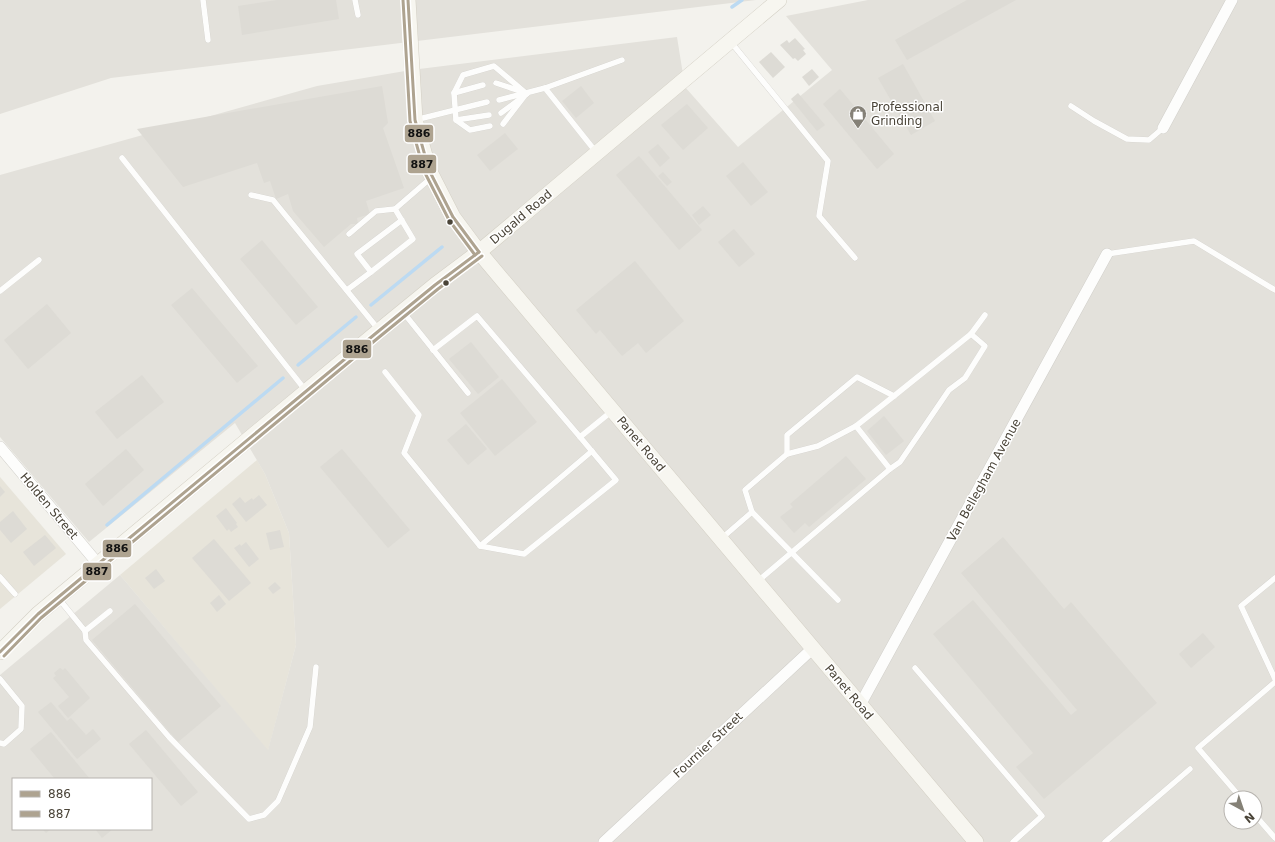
<svg xmlns="http://www.w3.org/2000/svg" width="1275" height="842" font-family="'DejaVu Sans',sans-serif">
<rect width="100%" height="100%" fill="#f3f2ed"/>
<g fill="#e7e4da">
<path d="M257,460L265,474L289,533L296,645L268,751L120,575Z"/>
<path d="M0,477L66,554L0,609Z"/>
</g>
<g fill="#e3e1db" fill-rule="evenodd">
<path d="M0,0H756L111,78L0,114Z"/>
<path d="M868,0H1275V842H0V675L120,575L268,750L296,645L289,533L265,474L235,423L89,542L0,437V175L317,86L411,70L677,37L685,87L738,147L832,70L786,16ZM13,779H151V829H13ZM1231,798H1255V822H1231Z"/>
</g>
<g fill="none" stroke-linecap="round" stroke-linejoin="round">
<g stroke="#bcdaf2" stroke-width="3.5">
<path d="M732,7L742,0"/>
<path d="M371,305L442,247"/>
<path d="M298,365L356,317"/>
<path d="M107,525L283,378"/>
</g>
</g>
<g fill="#dddbd5">
<path d="M277,0H336L339,19L242,35L238,6Z"/>
<path d="M967,0H1016L907,60L895,40Z"/>
<path d="M795,38L805,49L803,50L806,54L798,61L795,58L793,59L780,45L787,40L789,43Z"/>
<path d="M771,52L785,67L773,78L759,62Z"/>
<path d="M903,64L935,121L911,135L878,78Z"/>
<path d="M812,69L819,77L809,86L802,77Z"/>
<path d="M382,86L388,123L383,128L404,188L366,201L370,214L357,218L358,224H351L324,247L293,211L288,194L276,199L270,181L264,183L257,163L183,187L137,129Z"/>
<path d="M581,86L594,103L576,118L562,101Z"/>
<path d="M840,89L894,154L877,169L823,104Z"/>
<path d="M798,93L825,125L817,131L791,99Z"/>
<path d="M687,104L708,128L683,150L661,125Z"/>
<path d="M505,133L518,149L490,171L477,155Z"/>
<path d="M658,144L670,158L660,167L648,152Z"/>
<path d="M639,156L702,230L679,250L616,175Z"/>
<path d="M743,162L768,192L751,206L726,176Z"/>
<path d="M663,172L672,182L667,186L658,176Z"/>
<path d="M703,206L711,215L699,225L692,215Z"/>
<path d="M734,229L755,254L739,267L718,242Z"/>
<path d="M262,240L318,307L296,325L240,259Z"/>
<path d="M635,261L684,321L646,353L638,343L622,356L600,330L596,334L576,310Z"/>
<path d="M192,288L258,366L237,383L171,305Z"/>
<path d="M47,304L71,333L28,369L4,340Z"/>
<path d="M471,342L499,377L478,394L449,359Z"/>
<path d="M142,375L164,402L117,439L95,412Z"/>
<path d="M502,379L537,422L495,456L460,413Z"/>
<path d="M884,416L904,441L886,455L867,431Z"/>
<path d="M466,424L487,449L468,465L447,440Z"/>
<path d="M126,449L144,470L103,506L85,484Z"/>
<path d="M342,449L410,530L388,548L320,467Z"/>
<path d="M846,456L866,479L809,527L805,523L794,533L780,517L793,507L790,504Z"/>
<path d="M0,486L5,492L0,497Z"/>
<path d="M259,495L267,505L246,522L232,504L240,497L245,503L252,498L253,500Z"/>
<path d="M226,508L237,523L236,524L238,527L231,532L229,529L227,531L216,516Z"/>
<path d="M13,511L27,529L11,543L0,530V522Z"/>
<path d="M280,530L284,547L270,550L266,533Z"/>
<path d="M45,535L56,548L34,566L23,552Z"/>
<path d="M1003,537L1064,609L1071,602L1157,703L1044,799L1016,767L1033,753L933,634L973,600L1071,715L1077,710L961,573Z"/>
<path d="M214,539L251,583L229,601L192,558Z"/>
<path d="M246,542L259,559L249,567L234,548L240,544L241,546Z"/>
<path d="M156,569L165,581L154,589L145,578Z"/>
<path d="M275,582L281,588L273,594L268,588Z"/>
<path d="M219,595L226,604L217,612L210,603Z"/>
<path d="M135,604L221,706L178,742L92,640Z"/>
<path d="M1203,633L1215,647L1191,668L1179,654Z"/>
<path d="M60,668L63,670L65,668L90,698L68,718L58,706L69,697L53,678L56,676L54,673Z"/>
<path d="M51,702L67,721L71,718L86,735L93,729L101,739L77,759L38,712Z"/>
<path d="M146,730L198,792L181,806L129,744Z"/>
<path d="M51,732L90,779H55L30,749Z"/>
<path d="M42,829H51L46,833Z"/>
<path d="M95,829H113L102,838Z"/>
</g>
<g fill="none" stroke-linecap="round" stroke-linejoin="round">
<g stroke="#d1cfca" stroke-width="6">
<g id="lane">
<path d="M203,0L208,40"/>
<path d="M355,0L358,15"/>
<path d="M730,41L828,161L819,216L855,258"/>
<path d="M496,83L523,92"/>
<path d="M545,88L622,60"/>
<path d="M454,93L483,85"/>
<path d="M499,100L545,88L596,152"/>
<path d="M1071,106L1094,121L1127,139L1149,140L1163,128"/>
<path d="M501,113L520,99"/>
<path d="M415,120L487,102"/>
<path d="M456,120L489,115"/>
<path d="M503,124L526,94"/>
<path d="M490,126L470,130L456,120L454,93L463,75L494,66L527,94"/>
<path d="M122,158L306,391"/>
<path d="M251,195L273,200L379,330"/>
<path d="M402,220L357,254L371,272L413,239L395,209L432,177"/>
<path d="M349,234L376,211L395,209"/>
<path d="M1107,254L1194,241L1275,290"/>
<path d="M347,290L371,272"/>
<path d="M0,291L39,260"/>
<path d="M403,312L468,393"/>
<path d="M971,334L985,315"/>
<path d="M433,350L477,316L580,437L612,411"/>
<path d="M385,372L419,415L404,453L480,546L524,554L616,480L580,437"/>
<path d="M856,426L894,396"/>
<path d="M787,454V435L857,377L894,396L971,334L985,346L965,378L949,390L900,462L890,469"/>
<path d="M722,538L752,512"/>
<path d="M480,546L592,451"/>
<path d="M0,577L15,594"/>
<path d="M1275,578L1241,606L1275,679"/>
<path d="M758,581L890,469L856,426L818,446L787,454L745,490L752,512L838,600"/>
<path d="M59,599L85,631L110,611"/>
<path d="M85,631L86,640L169,737L249,819L264,815L278,801L310,727L316,667"/>
<path d="M915,668L1042,816L1013,842"/>
<path d="M0,679L22,706L21,729L4,744L0,743"/>
<path d="M1241,798L1198,748L1275,682"/>
<path d="M1255,815L1275,838"/>
<path d="M1105,842L1190,769"/>
</g>
</g>
<g stroke="#d1cfca" stroke-width="12">
<g id="street">
<path d="M1163,128L1232,0"/>
<path d="M0,447L99,565"/>
<path d="M860,705L1107,254"/>
<path d="M604,842L812,649"/>
</g>
</g>
<g stroke="#d3cfc4" stroke-width="16">
<g id="secondary">
<path d="M408,0L415,120L429,170L453,217L479,252L976,842"/>
<path d="M0,652L38,614L375,334L435,285L479,252L779,0"/>
</g>
</g>
<use href="#lane" stroke="#fdfdfc" stroke-width="5.5"/>
<use href="#street" stroke="#fdfdfc" stroke-width="11"/>
<use href="#secondary" stroke="#f7f6f0" stroke-width="15"/>
<g stroke="#fff" stroke-width="6">
<g id="bus-1">
<path d="M408,0L415,120L429,170L453,217L479,252"/>
<path d="M0,652L38,614L375,334L435,285L479,252"/>
</g>
</g>
<g stroke="#fff" stroke-width="6">
<g id="bus-2">
<path d="M403,0L410,121L424,171L449,220L475,255"/>
<path d="M4,656L41,618L378,338L438,289L482,256"/>
</g>
</g>
<use href="#bus-1" stroke="#aea390" stroke-width="3"/>
<use href="#bus-2" stroke="#aea390" stroke-width="3"/>
</g>
<defs>
<g id="shop-pin" transform="scale(0.9)"><path d="M0 17L-7.5 6A9.5 9.5 0 1 1 7.5 6Z" fill="#858177" stroke="#fff"/><path d="M-5-2.5h2.3a2.7 3.5 0 0 1 5.4 0H5L5.5 6h-11ZM-1.5-2.5h3a1.5 2.3 0 0 0-3 0Z" fill="#fff"/></g>
</defs>
<g fill-rule="evenodd">
<use href="#shop-pin" x="858" y="114"/>
</g>
<g fill="#4a4438" stroke="#fff" stroke-width="1.5">
<circle cx="450" cy="222" r="3.5"/>
<circle cx="446" cy="283" r="3.5"/>
</g>
<g text-anchor="middle" dominant-baseline="central" stroke-width="3" stroke-linejoin="round" paint-order="stroke">
<g font-size="12" fill="#4a4438" stroke="#fff" text-anchor="start">
<text x="871" y="107">Professional<tspan x="871" dy="14">Grinding</tspan></text>
</g>
<g font-size="12" fill="#4a4438" stroke="#fff">
<text transform="translate(521 217) rotate(-40)">Dugald Road</text>
<text transform="translate(641 444) rotate(50)">Panet Road</text>
<text transform="translate(984 480) rotate(-61)">Van Bellegham Avenue</text>
<text transform="translate(49 506) rotate(50)">Holden Street</text>
<text transform="translate(849 692) rotate(50)">Panet Road</text>
<text transform="translate(708 745) rotate(-43)">Fournier Street</text>
</g>
</g>
<g stroke="#fff" stroke-width="1.5">
<rect x="404" y="124" width="30" height="19" rx="4" fill="#aea390"/>
<rect x="407" y="154" width="30" height="20" rx="4" fill="#aea390"/>
<rect x="342" y="339" width="30" height="20" rx="4" fill="#aea390"/>
<rect x="102" y="539" width="30" height="19" rx="4" fill="#aea390"/>
<rect x="82" y="562" width="30" height="19" rx="4" fill="#aea390"/>
</g>
<g font-size="11" text-anchor="middle" font-weight="bold" fill="#111">
<text x="419" y="137">886</text>
<text x="422" y="168">887</text>
<text x="357" y="353">886</text>
<text x="117" y="552">886</text>
<text x="97" y="575">887</text>
</g>
<rect x="12" y="778" width="140" height="52" fill="#ffffff" stroke="#b7b4af"/>
<rect x="20" y="791" width="20" height="6" fill="#aea390" stroke="#b7b4af"/>
<text x="48" y="798" font-size="12" fill="#4a4438">886</text>
<rect x="20" y="811" width="20" height="6" fill="#aea390" stroke="#b7b4af"/>
<text x="48" y="818" font-size="12" fill="#4a4438">887</text>
<g transform="translate(1243 810) rotate(140)"><circle r="19" fill="#ffffff" stroke="#b7b4af"/>
<path d="M0-3L7 15L0 10L-7 15Z" fill="#858177"/>
<text y="-6" font-size="11" font-weight="bold" text-anchor="middle" fill="#4a4438">N</text>
</g>
</svg>
